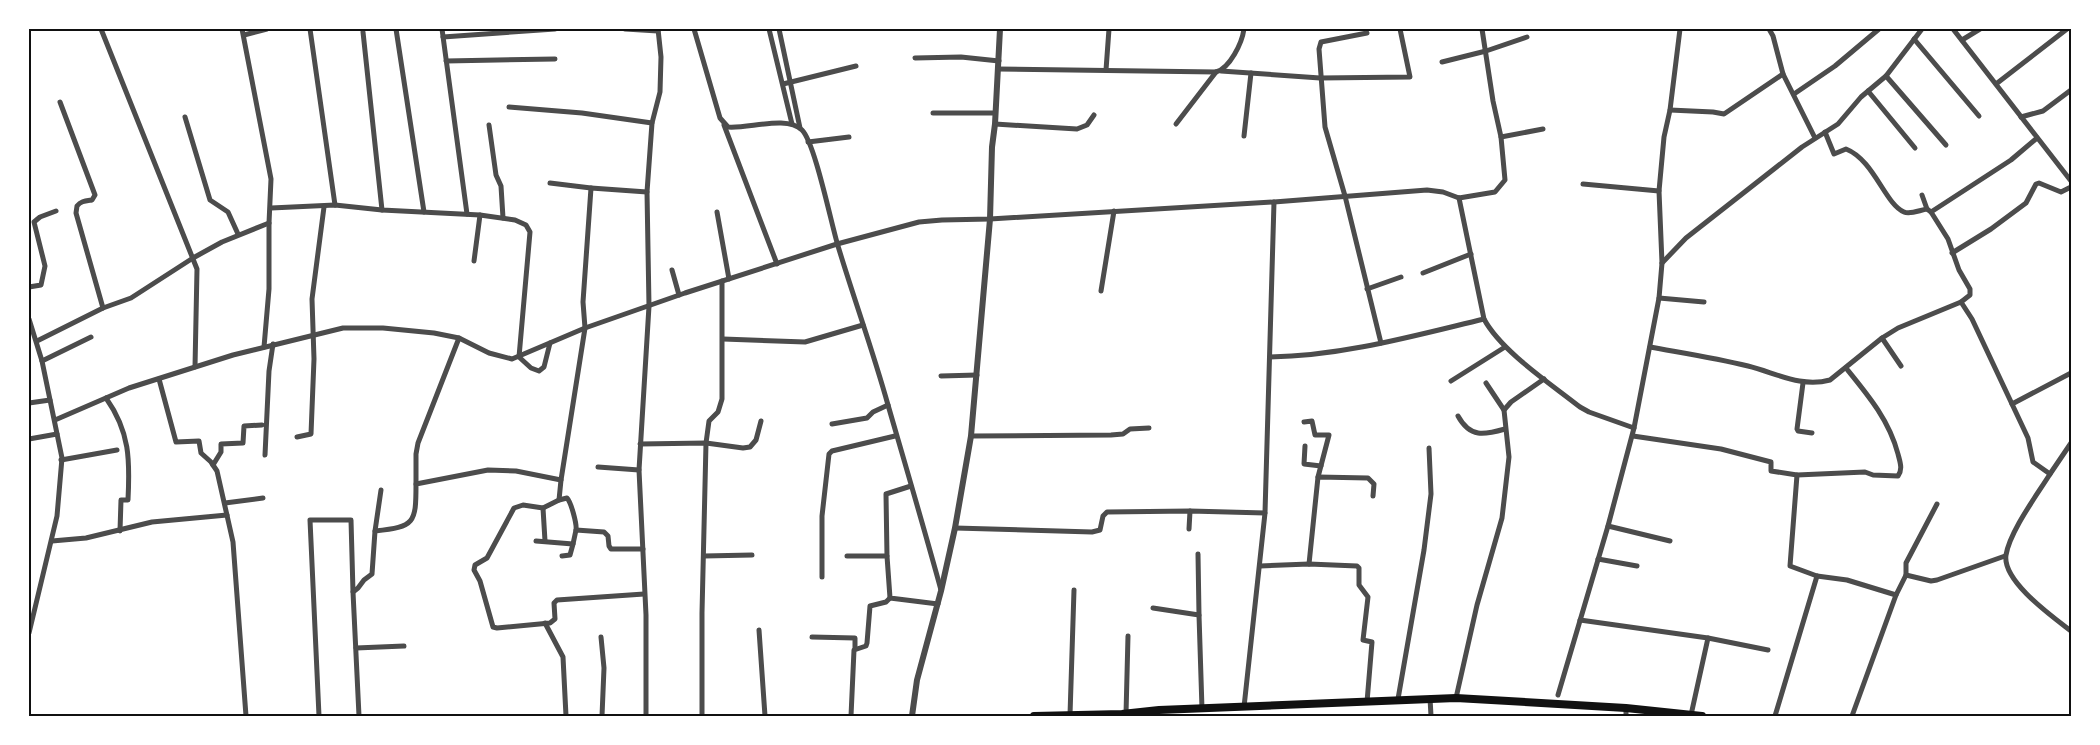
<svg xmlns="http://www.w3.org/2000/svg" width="2100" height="745" font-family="Lato,sans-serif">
<rect width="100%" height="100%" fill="#fff"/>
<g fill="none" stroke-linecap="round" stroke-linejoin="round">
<g stroke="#4c4c4c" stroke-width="5">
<path d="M101,29L197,269L195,367"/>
<path d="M242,29L271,179L269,223V289L264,347"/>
<path d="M310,29L335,205"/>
<path d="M396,29L424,212"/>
<path d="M442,29L467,214"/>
<path d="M625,29L658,31"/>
<path d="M694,29L720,118L728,127C748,129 787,115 802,130C815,143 831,223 838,246C854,299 873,351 888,405C906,467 924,528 941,590"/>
<path d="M769,29L792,124"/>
<path d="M779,29L800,128"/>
<path d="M1769,29L1773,36L1783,74L1815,138"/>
<path d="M1953,29L2071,181"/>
<path d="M363,32L382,210"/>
<path d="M1367,33L1321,42L1319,49L1325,127L1345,196L1381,343"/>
<path d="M244,35L267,29"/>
<path d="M443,37L555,29"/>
<path d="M1914,39L1979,116"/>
<path d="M1962,40L1980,29"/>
<path d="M915,58L961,57L999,61"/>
<path d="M446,61L555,59"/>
<path d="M1442,62L1486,51L1527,37"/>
<path d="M998,69L1216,72C1230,68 1242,43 1244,29"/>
<path d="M1106,70L1109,29"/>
<path d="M1221,71L1320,78L1410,77L1400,29"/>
<path d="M1886,76L1946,145"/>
<path d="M783,84L856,66"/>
<path d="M1996,84L2067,29"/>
<path d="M1868,91L1915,148"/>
<path d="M1794,94L1835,66L1879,29"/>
<path d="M60,102L95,195L92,200C85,201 81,201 77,206L76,213L103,308"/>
<path d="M509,107L582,113L652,123"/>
<path d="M1670,110L1713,112L1724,114L1783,74"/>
<path d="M933,113H995"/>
<path d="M185,117L210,200L228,212L238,234"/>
<path d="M2021,117L2043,111L2071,90"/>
<path d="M995,124L1077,129L1087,125L1094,115"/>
<path d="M1176,124L1216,72"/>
<path d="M489,125L496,175L501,186L503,218"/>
<path d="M724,125L777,264"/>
<path d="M1825,132L1834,154L1846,149C1874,160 1885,204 1904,212C1910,215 1920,210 1927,209L1931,212L1948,239L1959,270L1970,289V295L1961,302"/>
<path d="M1244,136L1251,73"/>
<path d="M1501,137L1543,129"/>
<path d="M808,142L849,137"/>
<path d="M550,183L591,188"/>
<path d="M1583,184L1659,191"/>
<path d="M1922,195L1927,209"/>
<path d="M1459,198L1484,319C1501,351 1551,384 1580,407L1589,412L1634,428L1608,526L1558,695"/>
<path d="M1459,198L1495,192L1505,180L1501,137L1493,101L1482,29"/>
<path d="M271,208L335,205L382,210L480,215L515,220L526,225L530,232L519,357L531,368L539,371L544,367L550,343"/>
<path d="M717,212L729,279"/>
<path d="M1931,212L2011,160L2037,138"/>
<path d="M1952,253L1991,229L2026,203L2036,184L2039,183L2061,192L2071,187"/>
<path d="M474,261L480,215"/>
<path d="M1662,263L1686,238L1802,147L1838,124L1861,97L1886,76L1922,29"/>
<path d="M672,270L679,295"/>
<path d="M1423,273L1471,254"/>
<path d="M29,287L41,285L45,266L34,222L40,217L56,211"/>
<path d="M1367,289L1401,277"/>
<path d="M1101,291L1114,211"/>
<path d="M1659,298L1704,302"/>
<path d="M29,319L42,361L62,458L57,516L29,633"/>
<path d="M1882,338L1901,366"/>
<path d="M723,339L805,342L863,325"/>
<path d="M37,341L103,308L131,298L193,258L222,242L269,223"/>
<path d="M1650,347C1683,353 1716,358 1748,366C1776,373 1801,388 1830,380L1882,338L1898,328L1961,302L1972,319L2012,404"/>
<path d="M1270,357C1342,356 1413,336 1484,319"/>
<path d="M42,361L91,337"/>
<path d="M2071,373L2012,404L2028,438L2033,462L2050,474C2037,495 2010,531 2006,555C2002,581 2053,617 2071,631"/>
<path d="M941,376L977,375"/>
<path d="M159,379L176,442L199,441L201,453L211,462L217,471L233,542L246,716"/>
<path d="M1451,381L1505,347"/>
<path d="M1486,383L1504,410"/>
<path d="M1803,383L1797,429L1798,431L1812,433"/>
<path d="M106,398C130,432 130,460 128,500H121L120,531"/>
<path d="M29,403L50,400"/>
<path d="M1458,416C1470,438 1484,435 1505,429"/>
<path d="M55,420L129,388L233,355L343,328H383L434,333L459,338L489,353L512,359L585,328L685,293L837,244L919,222L942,220L990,219L1274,202L1427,190L1443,192L1459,198"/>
<path d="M1304,422L1312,421L1315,435H1329L1318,477"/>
<path d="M832,424L867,418L873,412L888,405"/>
<path d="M1634,428L1659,298L1662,263L1659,191L1664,137L1670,110L1680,29"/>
<path d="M971,436L1111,435L1123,434L1130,429L1149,428"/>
<path d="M1633,436L1721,449L1771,462V471L1797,475L1865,472L1873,475L1898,476C1903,469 1900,462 1898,454C1889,420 1868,395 1846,368"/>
<path d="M297,437L311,434L314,359L312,299L324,207"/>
<path d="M29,439L57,434"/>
<path d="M640,444L706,443L743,448L750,447L756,440L761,421"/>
<path d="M1305,446L1304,464L1321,466"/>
<path d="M265,455L269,371L273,344"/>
<path d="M61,460L117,450"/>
<path d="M213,465L221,452V444L243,443L244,426L262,425"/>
<path d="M598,467L639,470"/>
<path d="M2050,474L2071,443"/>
<path d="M1797,475L1790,566L1817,576L1847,580L1896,595"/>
<path d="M416,484V454L418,443L459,338"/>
<path d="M559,500L561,480"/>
<path d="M225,503L263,498"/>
<path d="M543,508L559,500L567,498C571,502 577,524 576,530"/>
<path d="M1608,526L1670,541"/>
<path d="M955,528L1092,532L1100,530L1103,516L1107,512L1190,511L1265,513"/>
<path d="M1189,529L1190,511"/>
<path d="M375,531L381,490"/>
<path d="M52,541L86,538L152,522L227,515"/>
<path d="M536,541L573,544L576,530L604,532L608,536L609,546L611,549H643"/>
<path d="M545,541L543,508L523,505L514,508L487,558L475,565L474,570L480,581L493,627L497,628L550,623L555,619L554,603L557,600L644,594"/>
<path d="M1198,554L1199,615"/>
<path d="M562,556L570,555L573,544"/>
<path d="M704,556L752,555"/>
<path d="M847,556H887L890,598L938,604"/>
<path d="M887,556L886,494L911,486"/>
<path d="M1598,559L1637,566"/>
<path d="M1309,564L1318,477L1368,478L1374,484L1373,496"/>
<path d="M1260,566L1309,564L1357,566L1359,568V585L1368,597L1363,640L1372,642L1367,702"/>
<path d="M1906,575V563L1937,504"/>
<path d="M822,577V516L829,454L832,451L895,436"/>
<path d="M1153,608L1199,615L1202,709"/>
<path d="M1580,620L1708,638L1768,650"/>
<path d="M545,623L563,657L566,716"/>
<path d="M759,630L765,716"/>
<path d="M601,637L604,668L602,716"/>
<path d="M812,637L855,638V648"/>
<path d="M356,648L404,646"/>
<path d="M1430,698L1431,716"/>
<path d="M1456,698L1477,605L1502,518L1509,457L1504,410L1511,402L1544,379"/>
<path d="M1398,699L1424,550L1431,494L1429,448"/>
<path d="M1244,707L1265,513L1274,202"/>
<path d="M1626,708V716"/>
<path d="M1126,714L1128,636"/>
<path d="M1070,715L1074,590"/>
<path d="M1691,715L1708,638"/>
<path d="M319,716L310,520H351L353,592"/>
<path d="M359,716L353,592L358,588L364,580L372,574L375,531C415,527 416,523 416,484L488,470L516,471L561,480L585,328L583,302L591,188L647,192"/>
<path d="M646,716V615L639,470L649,306L647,192L652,123L660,92L661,57L658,29"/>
<path d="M702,716V613L706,443L709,421L718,412L722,399V281"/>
<path d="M851,716L854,650L866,646L867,643L870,606L886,602L890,598"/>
<path d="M1775,716L1817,576"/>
<path d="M1852,716L1896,595L1906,575L1931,581L1937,580L2005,556"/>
</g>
<path stroke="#4c4c4c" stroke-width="6" d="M912,716L917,680L941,591L955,528L971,436L990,219L992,147L995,124L1000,29"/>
<path stroke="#111" stroke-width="8" d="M1034,716L1122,714L1159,710L1456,698L1626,708L1702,716"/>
</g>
<rect width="2100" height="745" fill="none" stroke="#ffffff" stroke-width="60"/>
<rect x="30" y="30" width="2040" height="685" fill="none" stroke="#111" stroke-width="2"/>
</svg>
